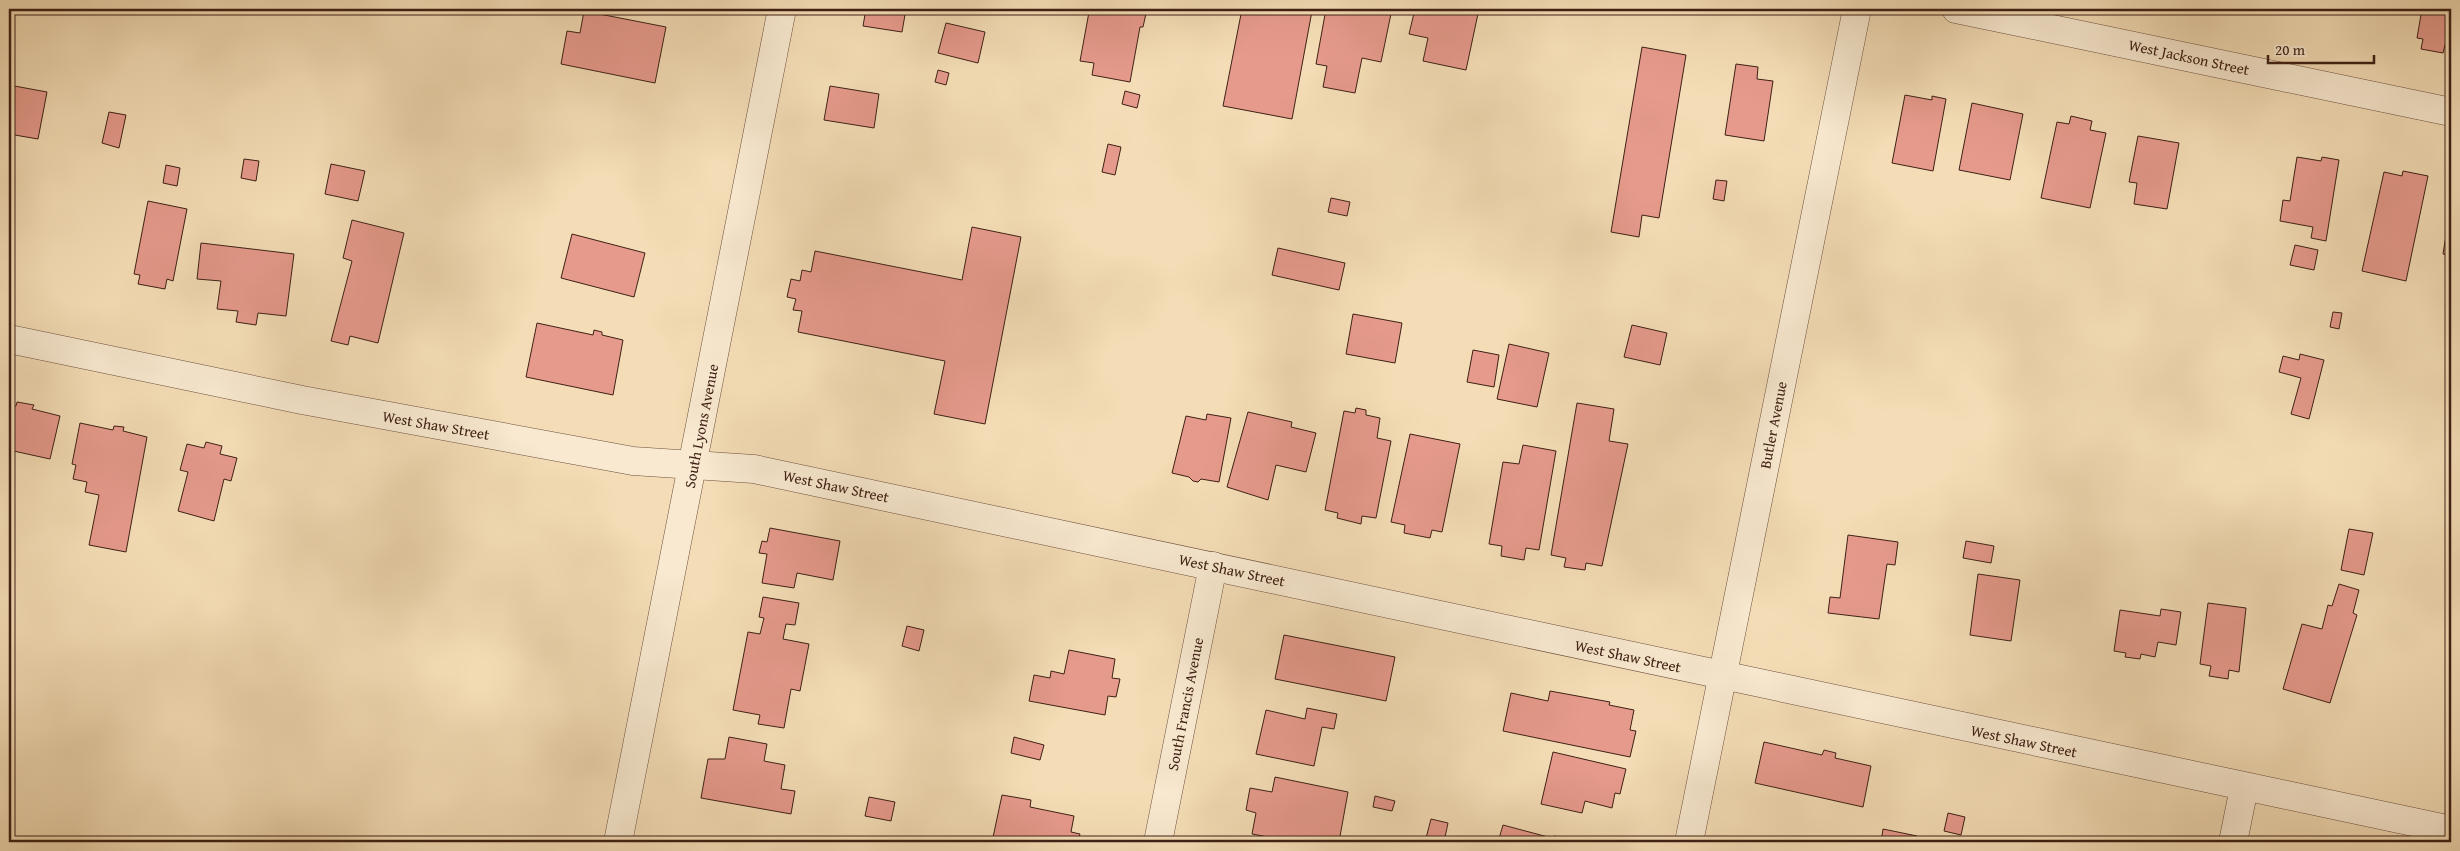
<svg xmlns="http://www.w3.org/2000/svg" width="2460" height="851" font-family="'Gentium Book Plus',serif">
<rect width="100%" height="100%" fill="#f4ddb6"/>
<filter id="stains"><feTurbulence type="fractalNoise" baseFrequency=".004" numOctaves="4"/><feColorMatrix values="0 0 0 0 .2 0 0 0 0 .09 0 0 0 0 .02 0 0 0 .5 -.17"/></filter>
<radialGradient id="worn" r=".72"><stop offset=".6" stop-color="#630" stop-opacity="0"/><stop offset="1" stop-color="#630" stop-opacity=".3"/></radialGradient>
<g fill="#e69a8c" stroke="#3e2015">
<path d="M866,9H906L902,32L863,26Z"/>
<path d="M1093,9H1147L1143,27H1140L1130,82L1092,75L1094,63L1080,61L1089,12H1092Z"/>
<path d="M1242,9H1297L1312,11L1292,119L1223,106Z"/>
<path d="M1326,9H1392L1381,62L1362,58L1355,93L1323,87L1327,66L1316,64Z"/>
<path d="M1415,9H1479L1466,70L1423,61L1428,38L1409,34Z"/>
<path d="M2422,9H2451V46L2445,45L2443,53L2421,49L2423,39L2417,38Z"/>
<path d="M584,11L666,27L655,83L561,64L567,31L580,33Z"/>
<path d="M946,23L985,32L978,63L938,53Z"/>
<path d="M1642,47L1686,55L1659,218L1642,215L1639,237L1611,232Z"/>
<path d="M1736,64L1758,67L1757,79L1773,81L1764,141L1725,135Z"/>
<path d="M938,70L949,73L946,85L935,82Z"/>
<path d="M9,85L47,92L38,139L9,134Z"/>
<path d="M830,86L879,94L874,128L824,120Z"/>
<path d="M1125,91L1140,95L1137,108L1122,104Z"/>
<path d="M1905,95L1932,100V96L1946,99L1933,171L1892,163Z"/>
<path d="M1972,103L2023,114L2010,180L1959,170Z"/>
<path d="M109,112L126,115L119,148L102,143Z"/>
<path d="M2071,116L2092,121L2090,130L2106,133L2090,208L2041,198L2057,122L2069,124Z"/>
<path d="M2138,136L2179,143L2167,209L2134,204L2137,183L2129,182Z"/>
<path d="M1108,144L1121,147L1115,175L1102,172Z"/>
<path d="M2297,157L2321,161L2322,157L2339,160L2326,241L2311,238L2313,227L2280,221L2283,200L2290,201Z"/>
<path d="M244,159L259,161L256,181L241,178Z"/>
<path d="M331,164L365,171L358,201L325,194Z"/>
<path d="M166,165L180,168L177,186L163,183Z"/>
<path d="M2403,171L2428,176L2406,281L2362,271L2384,172L2402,176Z"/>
<path d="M1716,180L1727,181L1724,201L1713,199Z"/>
<path d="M1331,198L1350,202L1347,216L1328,212Z"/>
<path d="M148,201L187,209L173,281L167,279L165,289L138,284L140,275L134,274Z"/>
<path d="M2451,204V256L2443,254Z"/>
<path d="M352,220L404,233L378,343L350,336L348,345L331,341L352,261L343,258Z"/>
<path d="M972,227L1021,237L985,424L934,414L945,361L798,332L802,311L793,310L796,299L787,297L791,279L800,281L802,270L811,272L815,251L962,280Z"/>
<path d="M572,234L645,253L634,297L561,278Z"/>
<path d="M201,243L294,254L286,316L258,313L256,325L236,322L238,311L217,309L221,281L197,279Z"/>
<path d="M2295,245L2318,250L2314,270L2290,265Z"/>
<path d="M1278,248L1345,263L1339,290L1272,275Z"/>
<path d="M2333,312L2342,313L2339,329L2330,327Z"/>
<path d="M1353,314L1402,323L1395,363L1346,354Z"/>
<path d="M537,323L593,335L594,330L602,332V335L623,340L613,395L526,377Z"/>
<path d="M1632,325L1667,333L1660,365L1624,357Z"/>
<path d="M1509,344L1549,353L1537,407L1497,399Z"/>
<path d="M1473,350L1499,355L1494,387L1467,382Z"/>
<path d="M2300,354L2324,360L2309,419L2291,414L2301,378L2279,372L2283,356L2299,360Z"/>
<path d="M17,402L34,405L32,409L60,416L50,459L9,450V404L16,406Z"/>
<path d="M1577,403L1614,409L1609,441L1628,444L1602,566L1586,563L1585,570L1564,567L1566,558L1551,555Z"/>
<path d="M1356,408L1366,410V415L1380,418L1377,438L1391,441L1376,518L1362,516L1361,524L1337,518L1338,513L1325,510L1344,411L1355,413Z"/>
<path d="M1248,412L1292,422L1291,427L1316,433L1306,472L1276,465L1268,500L1227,487Z"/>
<path d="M1207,414L1231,418L1219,482L1201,479L1198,482L1193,481L1189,477L1172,473L1186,416L1206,420Z"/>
<path d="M80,423L113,430L114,426L124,427L123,431L147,437L126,552L89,545L99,495L85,492L87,482L73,479L76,465L72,464Z"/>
<path d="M1410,434L1460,444L1442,532L1432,530L1430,538L1404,533L1405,525L1391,522Z"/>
<path d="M206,442L222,446L220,454L237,458L231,481L224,479L214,521L178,511L188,472L180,470L187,444L204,448Z"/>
<path d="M1523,445L1556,451L1539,550L1526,548L1524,560L1501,556L1502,546L1489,544L1503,462L1519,464Z"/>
<path d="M9,492H14L9,519Z"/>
<path d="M770,528L840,541L833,580L797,573L794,588L762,583L767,554L759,553L762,541L767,542Z"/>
<path d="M2349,529L2373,533L2364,575L2341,570Z"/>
<path d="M1848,535L1898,542L1895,565L1887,564L1879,619L1828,613L1830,597L1840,598Z"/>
<path d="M1966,541L1994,546L1991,563L1963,558Z"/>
<path d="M1978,574L2020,580L2011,641L1970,635Z"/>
<path d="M2339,584L2359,590L2353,613L2357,615L2330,703L2283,689L2302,624L2322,629L2328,605L2332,606Z"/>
<path d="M763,597L799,603L795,625L786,624L783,639L809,644L800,691L791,689L784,728L758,724L760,715L733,710L748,632L760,634L764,618L759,617Z"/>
<path d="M2208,603L2246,608L2239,672L2229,670L2228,679L2209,676L2211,666L2200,664Z"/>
<path d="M2161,609L2181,612L2176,645L2158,642L2155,657L2141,654L2140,659L2125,657L2126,653L2114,651L2120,610L2160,616Z"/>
<path d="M907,626L924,630L919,651L902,646Z"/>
<path d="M1284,635L1395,657L1386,701L1275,679Z"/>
<path d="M1069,650L1115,659L1112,678L1120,679L1116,697L1108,696L1105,715L1029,701L1034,675L1050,678L1051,671L1064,674Z"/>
<path d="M1550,691L1610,702L1609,705L1634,710L1630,730L1636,731L1630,757L1503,731L1511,693L1548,701Z"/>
<path d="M1307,708L1337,714L1334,729L1322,727L1314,766L1256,754L1266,710L1305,719Z"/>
<path d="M729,737L767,744L764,761L785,765L781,789L795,791L791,814L701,798L708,759H725Z"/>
<path d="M1014,737L1044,745L1040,760L1011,753Z"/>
<path d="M1764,742L1822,755L1824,750L1836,753L1835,758L1871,766L1863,807L1755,783Z"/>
<path d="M1553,752L1626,769L1620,794L1615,793L1612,808L1585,801L1582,813L1541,804Z"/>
<path d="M1275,777L1348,792L1339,842H1295L1252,834L1256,813L1246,810L1250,788L1272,792Z"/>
<path d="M1002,795L1031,800L1030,807L1074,816L1071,832L1080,834L1078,842H992Z"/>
<path d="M1375,796L1395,801L1392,811L1373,807Z"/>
<path d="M869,797L895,802L891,821L865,816Z"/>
<path d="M1948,813L1965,817L1961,835L1944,831Z"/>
<path d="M1431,819L1448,823L1444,842H1425Z"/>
<path d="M1503,825L1548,837L1547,842H1498Z"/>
<path d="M1883,829L1917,836L1916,842H1881Z"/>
<path d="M1554,836L1581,842H1553Z"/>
</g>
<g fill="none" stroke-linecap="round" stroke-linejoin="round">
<g stroke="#6c4f3d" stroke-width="29">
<g id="minor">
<path d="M1956,9L2451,112"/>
<path d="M9,339L302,400L633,461L754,469L2451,830"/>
<path d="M618,842L782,9"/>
<path d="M1158,842L1213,566"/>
<path d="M1689,842L1857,9"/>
<path d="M2233,842L2244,788"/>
</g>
</g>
<use href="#minor" stroke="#f8e9d0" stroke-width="28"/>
</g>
<g text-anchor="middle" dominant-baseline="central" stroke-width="4" stroke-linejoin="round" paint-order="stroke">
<g font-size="15" fill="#3e2015" stroke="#f8e9d0">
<text transform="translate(2189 57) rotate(12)">West Jackson Street</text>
<text transform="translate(436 425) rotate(10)">West Shaw Street</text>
<text transform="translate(1773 425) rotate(-79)">Butler Avenue</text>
<text transform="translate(701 426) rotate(-79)">South Lyons Avenue</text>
<text transform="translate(836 486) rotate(12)">West Shaw Street</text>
<text transform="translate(1232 570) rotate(12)">West Shaw Street</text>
<text transform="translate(1628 656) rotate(12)">West Shaw Street</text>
<text transform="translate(1185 704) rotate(-79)">South Francis Avenue</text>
<text transform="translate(2024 741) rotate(12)">West Shaw Street</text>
</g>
</g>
<rect width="2460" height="851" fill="none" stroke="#f4ddb6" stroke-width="30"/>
<rect x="10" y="10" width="2440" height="831" fill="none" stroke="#3e2015" stroke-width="2.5"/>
<rect x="15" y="15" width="2430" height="821" fill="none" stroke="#3e2015"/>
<path d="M2268 55v8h106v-8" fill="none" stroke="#3e2015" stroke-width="2.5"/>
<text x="2275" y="55" font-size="15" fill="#3e2015" stroke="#f8e9d0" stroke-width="4" paint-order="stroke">20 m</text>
<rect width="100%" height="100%" filter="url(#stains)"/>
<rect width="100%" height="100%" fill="url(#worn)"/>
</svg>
